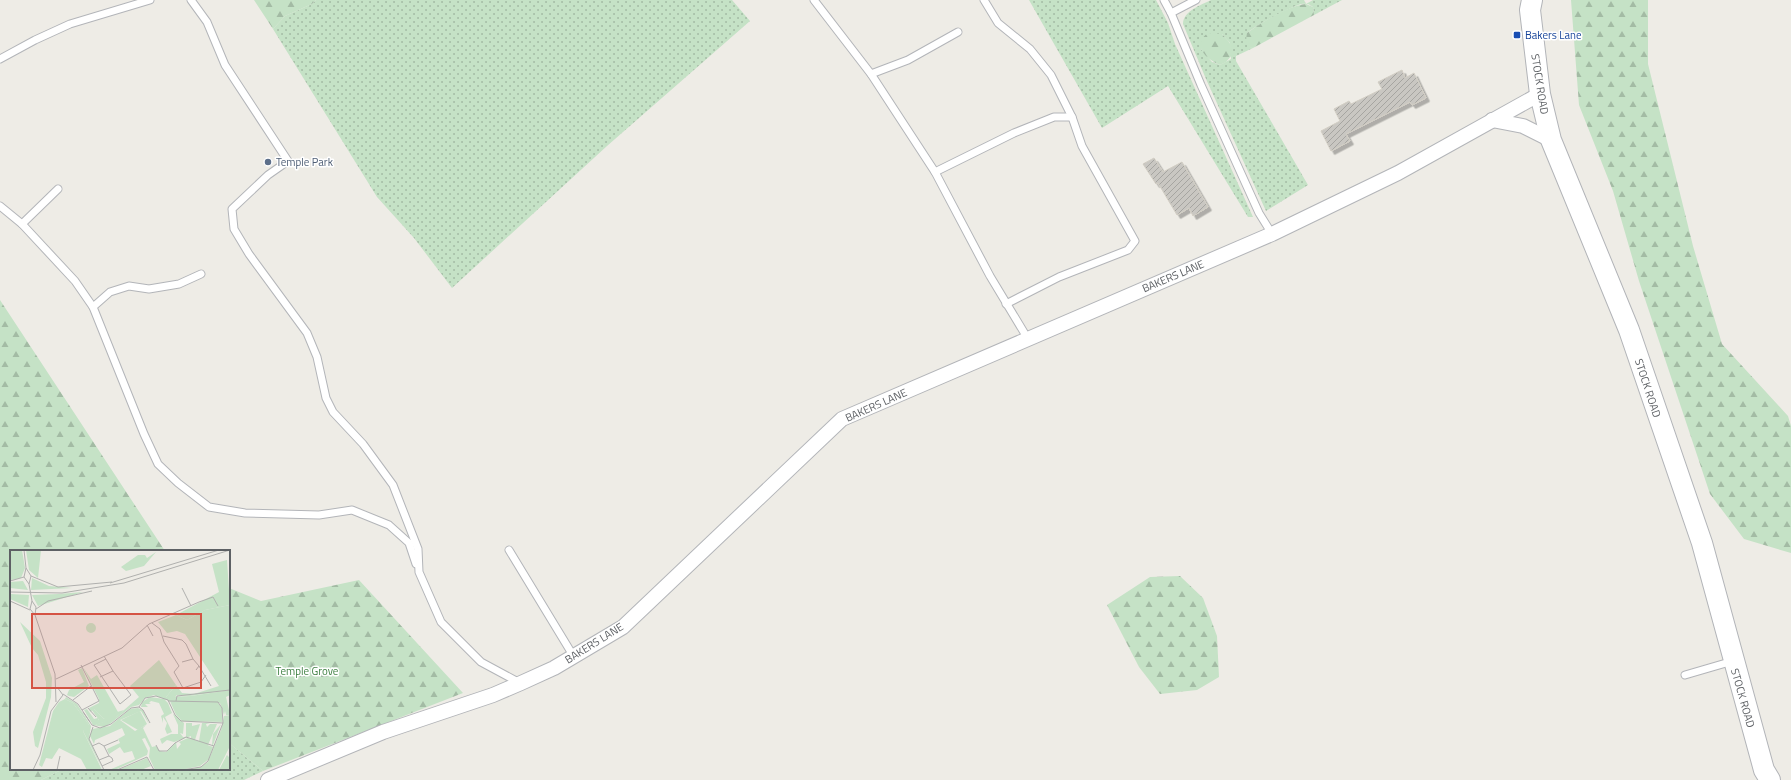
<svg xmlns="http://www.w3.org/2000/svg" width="1791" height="780" font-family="'Titillium Web',sans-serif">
<defs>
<pattern id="grass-dots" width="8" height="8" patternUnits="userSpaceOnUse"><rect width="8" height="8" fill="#c5e2c6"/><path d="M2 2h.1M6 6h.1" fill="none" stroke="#a3bba4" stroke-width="1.8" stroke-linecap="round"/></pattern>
<pattern id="forest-firs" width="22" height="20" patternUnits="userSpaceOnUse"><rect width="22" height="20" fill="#c5e2c6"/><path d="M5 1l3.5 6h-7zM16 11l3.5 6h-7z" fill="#a3bba4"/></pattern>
<pattern id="building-hatch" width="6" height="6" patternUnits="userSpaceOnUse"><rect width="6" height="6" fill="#c9c7c2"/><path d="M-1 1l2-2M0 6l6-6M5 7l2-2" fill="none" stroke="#a6a5a1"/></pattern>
<filter id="shadow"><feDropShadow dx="3.5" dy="3.5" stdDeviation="0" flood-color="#0004"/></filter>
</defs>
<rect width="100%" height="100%" fill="#eeece6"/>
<g fill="url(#grass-dots)" fill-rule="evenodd">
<path d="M316,0H732L750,21L607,146L452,288L414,238L377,197L273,29L285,16L312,4Z"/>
<path d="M1029,0H1156L1168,23L1175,44L1253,217H1248L1168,86L1102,128Z"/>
<path d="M1211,0H1304L1306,4L1313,0H1342L1314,15L1313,7C1310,4 1306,3 1301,4C1286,9 1260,23 1247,33L1250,47L1253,48L1236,56V61L1308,185L1266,211L1206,79L1183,24C1183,11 1201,5 1211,0ZM1222,34L1230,43L1231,59L1220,65L1212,62L1201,49Z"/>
<path d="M229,743L263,771L244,780H41L63,769H229Z"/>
</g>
<g fill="url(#forest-firs)">
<path d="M254,0H316L312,4L285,16L273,29Z"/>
<path d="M1571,0H1648V64L1693,246L1722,344L1788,416L1791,426V553L1744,539L1710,494L1639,281L1613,191L1579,105Z"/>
<path d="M1306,4L1313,7L1314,15L1253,48C1245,47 1246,38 1247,33C1260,23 1290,5 1306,4Z"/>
<path d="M1208,33L1222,34C1228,41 1234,45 1232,55L1226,62L1220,65C1206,59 1191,45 1208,33Z"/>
<path d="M0,300L165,551H11V769H63L41,780H0Z"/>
<path d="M1180,576L1203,598L1217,636L1219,677L1197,690L1160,694L1139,667L1107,605L1150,577Z"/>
<path d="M359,580L463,693L263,771L229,743V588L261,601Z"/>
</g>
<g fill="url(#building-hatch)" stroke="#d2cec4" filter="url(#shadow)">
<path d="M1402,70L1405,78L1414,73L1426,98L1412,105L1410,102L1346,134L1350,141L1331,151L1321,131L1340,121L1334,109L1349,101L1351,104L1382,89L1378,82Z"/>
<path d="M1154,158L1163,172L1182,162L1208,207L1193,216L1189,208L1177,215L1158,183L1156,184L1143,164Z"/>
</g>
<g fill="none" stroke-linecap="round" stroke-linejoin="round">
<g stroke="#b3b5b9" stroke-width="9">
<g id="lane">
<path d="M191,0L207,22L225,65L288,161L268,175L232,209L234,229L249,254L307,333L317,357L326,398L333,412L363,444L393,485L418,549L419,572L441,622L481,662L520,683"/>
<path d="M814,0L871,74L935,172"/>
<path d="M984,0L998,23L1030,49L1051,75L1072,117L1082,146L1135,241L1128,250L1059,277L1006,304"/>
<path d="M1164,0L1171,13L1201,85L1259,213L1272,234"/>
<path d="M1171,13L1196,0"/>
<path d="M0,59L35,40L70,24L150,0"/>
<path d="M871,74L908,60L958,32"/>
<path d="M58,189L22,224L75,281L93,307"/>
<path d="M0,206L22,224"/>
<path d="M201,274L179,284L149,289L129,286L110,292L93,307L144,434L158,464L178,483L209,507L245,513L319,515L352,510L389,525L409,543L416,564"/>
<path d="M1028,339L990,276L935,172L1014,133L1054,117H1072"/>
<path d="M509,550L574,657"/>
<path d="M1685,675L1733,661"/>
</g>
</g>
<g stroke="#b3b5b9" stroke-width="16">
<g id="street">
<path d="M1492,120L1523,126L1551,140"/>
<path d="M268,780L383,732L493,695L521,683L554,668L623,627L842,419L1272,234L1398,173L1540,94"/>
</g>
</g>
<g stroke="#b2b4b8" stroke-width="22">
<path id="secondary" d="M1532,0L1530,10L1540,94L1551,140L1629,330L1702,543L1764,770L1770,780"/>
</g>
<use href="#lane" stroke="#fff" stroke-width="7"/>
<use href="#street" stroke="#fff" stroke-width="14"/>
<use href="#secondary" stroke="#fff" stroke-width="20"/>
</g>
<rect fill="#1a4fb4" stroke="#fff" stroke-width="1.5" x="1513" y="31" width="8" height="8" rx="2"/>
<circle fill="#5c6f8a" stroke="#fff" stroke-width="1.5" cx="268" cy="162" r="4"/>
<g text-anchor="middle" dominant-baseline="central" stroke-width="3" stroke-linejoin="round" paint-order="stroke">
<g font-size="11" fill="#164399" stroke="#fff" text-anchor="start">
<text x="1525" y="35">Bakers Lane</text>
</g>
<g font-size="11" fill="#5d6064" stroke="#fff">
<text transform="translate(1540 84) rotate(81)">STOCK ROAD</text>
<text transform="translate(1173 276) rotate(-23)">BAKERS LANE</text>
<text transform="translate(1648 388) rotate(72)">STOCK ROAD</text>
<text transform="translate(876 405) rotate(-24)">BAKERS LANE</text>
<text transform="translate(594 643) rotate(-32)">BAKERS LANE</text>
<text transform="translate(1743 698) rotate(74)">STOCK ROAD</text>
</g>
<g font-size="11" fill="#4e5e75" stroke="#fff" text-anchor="start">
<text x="276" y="162">Temple Park</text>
</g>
<g font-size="11" fill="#408144" stroke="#fff">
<text x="307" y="671">Temple Grove</text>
</g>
</g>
<g transform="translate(10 550)">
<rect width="220" height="220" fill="#eeece6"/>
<path d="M217,10L220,55L195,60L177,70L166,65L209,42L202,14ZM149,110L166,135L156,147L181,146L220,140V145L216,147L220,165H216L215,161L214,165L210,153L159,151L144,145L135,148L129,155L121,157L101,173L94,177L83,175L74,160L77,159L84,169L88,168L89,171L85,175L106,167L129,147L120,136ZM73,117L81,129L87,125L108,162L94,169L84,159L80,162L87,165L80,162L79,158L89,153V149ZM72,118L79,136L64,147L59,146L57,145L59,140L74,132L68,120ZM56,147L67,154L81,176L79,189L93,220L73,181L79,175L63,153L55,149ZM140,147L154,149L158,153L162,163L155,167L162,182L157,184L155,179L157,173L153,167V173L151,166L154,164L149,153L141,151L139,153L141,154H135L138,157H131L132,152ZM160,151L208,152L212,159V172L172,171L166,165ZM128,158L133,160L139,174L131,161L110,170L125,181L136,175L133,178L142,197L146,196L150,201L156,202L166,192L167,199L171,194L169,192L178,188L203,197L199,209L190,216L171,220H145L139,207L140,198L135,188L132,189L138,201L137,205L105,220H99L125,209L122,201L114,203L110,197L99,204L97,199L110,193L108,189L115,185L112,178L85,190L84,194L80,186L82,179L100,176L120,159ZM163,164L174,173L173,184L170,183L173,187H176V173H185H182V176L190,174L185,190L189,191L192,173H200L196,174L197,177L200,174H207L198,195H202L203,184L211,174L203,195H197L189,193L181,189V186L164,192L157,190L152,194L150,189L161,184H168V175ZM220,165V196L208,220H176L190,217L198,212L211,180L214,166ZM137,208L141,216L131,220H108Z" fill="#c5e2c6"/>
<path d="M146,2L134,16L116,21L111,17L128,5H135L137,8ZM22,28L39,36L62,38L21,40ZM13,31L18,40L0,38V32ZM73,42L28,56L22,45L48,44ZM0,44L19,45L18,57L0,49ZM220,55V140L180,146L167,145L164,148L156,147L166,135L172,143L184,144L209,136L175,84L167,81L157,83L148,72L166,65L177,70L195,60ZM10,72L30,91L42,128L41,147L28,198L25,196L23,182L36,148V132L28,105L22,98ZM76 78a5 5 0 1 1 10 0a5 5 0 1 1-10 0ZM55,149L63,153L79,175V178L73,181L92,220H77L71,209L49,198L42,209L36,208L32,217L29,215L43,161L49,152ZM81,159H84L94,169L97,165L114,160L104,169L85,175L82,172L89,170ZM220,199L217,205L220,208V220H209Z" fill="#c5e2c6"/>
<path d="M0,0H12L15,18L11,28L1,30ZM16,0H31L28,28L19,20Z" fill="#c5e2c6"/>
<path d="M130,161L137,174L128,180L111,170Z" fill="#c5e2c6"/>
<path fill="none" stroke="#b0b0ae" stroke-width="1" d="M14,0L16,18L21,26L19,34M16,18L14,27L19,34L22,51L20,59L25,65L45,124L46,152M21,26L48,37L102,32M0,31L14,27M100,33L209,0M172,38L181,56M0,42L52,43L114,33L220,0M0,51L20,60M22,51L26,57L25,65M26,59L38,51L82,41M142,73L150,79L154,92L169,116L164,122L173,138L191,132L196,125M137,75L143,86M153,86L172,90L176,94L183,109L172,112M96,109L84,115L110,154L121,145L103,121M183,109L189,116L186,120M71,115L89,151L72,160M189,116L201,136M90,127L103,121L94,106M46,129L112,98L139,74L189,52L203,47L208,56M53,144L68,154L80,172M63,150L81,136M158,151L208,152L212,158L213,173M166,151L167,146L220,140M129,157L135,148L146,146L158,150L165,165L171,171L213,173L198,211L191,217L173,220M78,158L86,167M73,162L82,175L90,178L101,174L121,158L129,157L133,160L140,173M83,177L79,189L94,220M146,195L149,201H157L165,193L176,187L204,196M82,196L89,193L94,196L99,206M94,196L108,190M89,210L99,206L102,208L103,211L92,216M23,220L30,205L41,161L53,145L47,137M47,220L50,206M107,220L137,207L144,220"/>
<path fill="#d55344" fill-opacity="0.15" stroke="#d55344" stroke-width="2" d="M22,64H191V138H22Z"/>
<rect width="220" height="220" fill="none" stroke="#5d6064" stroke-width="2"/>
</g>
</svg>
